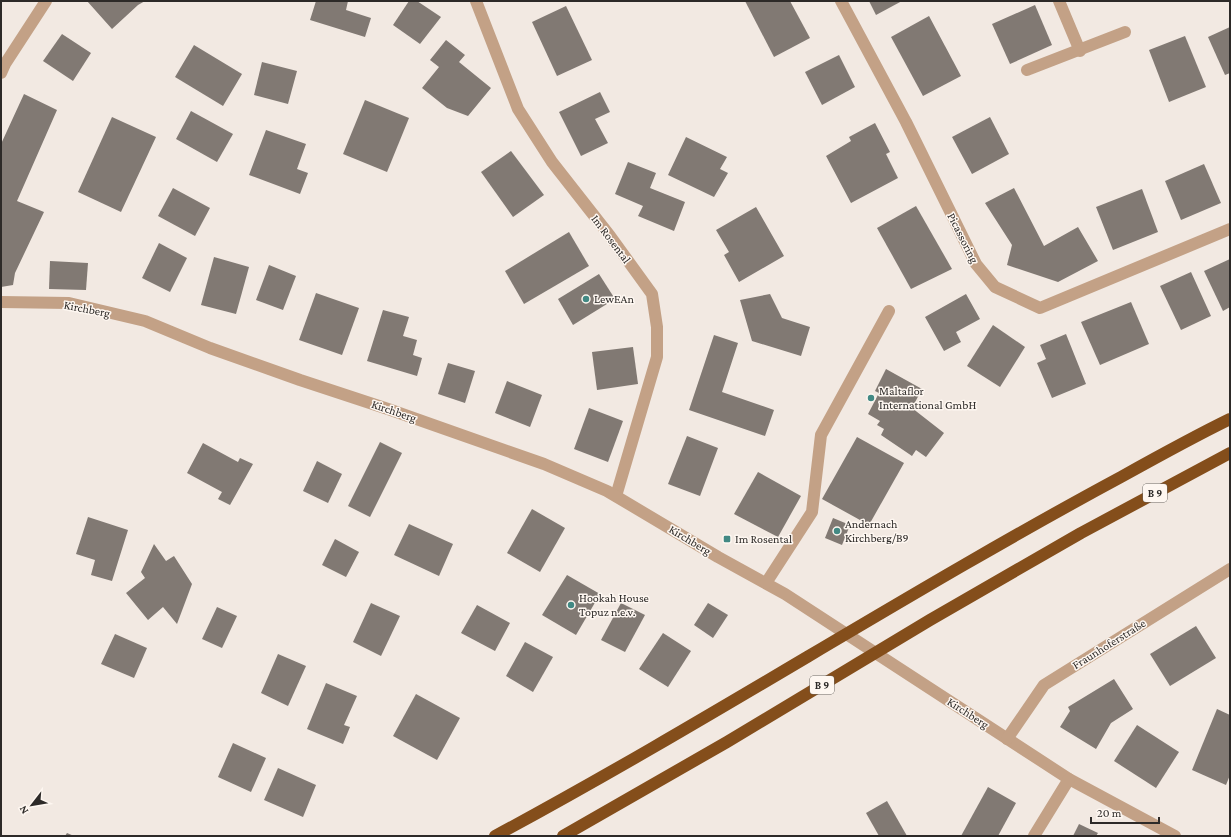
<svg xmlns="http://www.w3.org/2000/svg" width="1231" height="837" font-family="'Crimson Pro',serif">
<rect width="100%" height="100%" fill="#f2e9e2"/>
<g fill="#817973">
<path d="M87,1H145L138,5L112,29Z"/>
<path d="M316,1H348L346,10L371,18L365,37L310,20Z"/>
<path d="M409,1H417L441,17L420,44L393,25Z"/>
<path d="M745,1H790L810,38L774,57Z"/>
<path d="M869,1H902L876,15Z"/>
<path d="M1035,5L1052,45L1010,64L992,24Z"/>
<path d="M566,6L592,60L557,76L532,22Z"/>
<path d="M929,16L961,76L923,96L891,37Z"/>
<path d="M1230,27V73L1225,75L1208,37Z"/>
<path d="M62,34L91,53L73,81L43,61Z"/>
<path d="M1185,36L1206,87L1169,102L1149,50Z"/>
<path d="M446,40L465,55L459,62L491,88L468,116L447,108L422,88L439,67L430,60Z"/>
<path d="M194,45L242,74L223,106L175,77Z"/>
<path d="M839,55L855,87L822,105L805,72Z"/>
<path d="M262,62L297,71L288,104L254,95Z"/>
<path d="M600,92L610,112L595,119L608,143L581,156L559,112Z"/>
<path d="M24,94L57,110L17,201L44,212L15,273L13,285L1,287V197L2,195L1,194V144Z"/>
<path d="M365,100L409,118L387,172L343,154Z"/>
<path d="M191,111L233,134L217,162L176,139Z"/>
<path d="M112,117L156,137L121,212L78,192Z"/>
<path d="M990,117L1009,154L972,174L952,137Z"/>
<path d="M875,123L890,152L886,154L898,178L851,203L826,156L851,141L849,137Z"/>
<path d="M266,130L306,144L297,169L308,173L300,194L249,175Z"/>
<path d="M686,137L727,157L720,169L728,173L714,197L668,175Z"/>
<path d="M511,151L544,195L513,217L481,172Z"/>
<path d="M628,162L656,173L650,188L685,202L674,231L638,216L643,206L615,194Z"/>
<path d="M1204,164L1221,203L1181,220L1165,181Z"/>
<path d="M173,188L210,208L195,236L158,216Z"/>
<path d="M1014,188L1044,246L1078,227L1098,261L1058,282L1007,265L1012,245L985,203Z"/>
<path d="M1142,189L1158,232L1113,250L1096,207Z"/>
<path d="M916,206L952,269L911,289L877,228Z"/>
<path d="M756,207L784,256L739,282L724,255L729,252L716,230Z"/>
<path d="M569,232L589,266L524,304L505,271Z"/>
<path d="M159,243L187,258L170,292L142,278Z"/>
<path d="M214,257L249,267L236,314L201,305Z"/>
<path d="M1230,259V307L1223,311L1204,271Z"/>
<path d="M50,261L88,263L86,290L49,289Z"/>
<path d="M269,265L296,276L283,310L256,300Z"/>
<path d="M1191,272L1211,316L1181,330L1160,286Z"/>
<path d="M599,274L615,299L573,325L558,299Z"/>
<path d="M316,293L359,308L342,355L299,340Z"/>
<path d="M770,294L782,318L810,327L801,356L752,341L740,300Z"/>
<path d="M966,294L980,319L956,332L961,342L944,351L925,317Z"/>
<path d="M1131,302L1149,344L1100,365L1081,322Z"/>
<path d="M383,310L409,317L403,336L417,340L413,355L422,358L417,376L367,361Z"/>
<path d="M993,325L1025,347L1000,387L967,366Z"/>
<path d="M1066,334L1086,384L1052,398L1037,363L1046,359L1040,345Z"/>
<path d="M714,335L738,343L722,392L774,410L765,436L689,410Z"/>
<path d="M633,347L638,384L597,390L592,352Z"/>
<path d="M448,363L475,371L465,403L438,394Z"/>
<path d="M886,369L922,389L912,408L944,433L926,457L916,450L912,456L881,435L884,429L877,425L880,421L868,414L879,393L875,391Z"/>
<path d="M507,381L542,395L530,427L495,413Z"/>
<path d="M589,408L623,421L608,462L574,449Z"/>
<path d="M687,436L718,448L700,496L668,484Z"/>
<path d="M857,437L904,463L869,525L822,499Z"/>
<path d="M380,442L402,453L370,517L348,506Z"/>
<path d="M203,443L238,462L240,458L253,464L230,505L218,499L222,492L187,473Z"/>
<path d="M317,461L342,474L328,503L303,491Z"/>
<path d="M758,472L801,496L778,537L734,514Z"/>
<path d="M532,509L565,528L540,572L507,553Z"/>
<path d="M88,517L128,530L112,581L91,575L95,560L76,554Z"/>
<path d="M833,518L850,525L842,545L825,538Z"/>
<path d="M409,524L453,544L439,576L394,555Z"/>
<path d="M335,539L359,552L346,577L322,565Z"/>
<path d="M154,544L166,561L174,556L192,584L177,624L163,607L148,620L126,593L145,578L141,572Z"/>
<path d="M567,575L600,594L576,635L542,615Z"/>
<path d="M371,603L400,616L381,656L353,642Z"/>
<path d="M621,603L645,615L625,652L601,640Z"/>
<path d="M708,603L728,615L713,638L694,625Z"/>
<path d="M477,605L510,623L495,651L461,633Z"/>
<path d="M217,607L237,616L222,648L202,639Z"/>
<path d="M1196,626L1216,658L1170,686L1150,654Z"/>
<path d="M663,633L691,651L668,687L639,669Z"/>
<path d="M115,634L147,648L134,678L101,664Z"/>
<path d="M525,642L553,657L533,692L506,676Z"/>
<path d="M278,654L306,666L288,706L261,693Z"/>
<path d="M1114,679L1133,709L1111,723L1096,749L1060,727L1070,711L1068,707Z"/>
<path d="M326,683L357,696L344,725L350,727L343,744L307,729Z"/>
<path d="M416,694L460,718L437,760L393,736Z"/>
<path d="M1217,709L1230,715V775L1226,785L1192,770Z"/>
<path d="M1137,725L1179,752L1156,788L1114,761Z"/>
<path d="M233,743L266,758L251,792L218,777Z"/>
<path d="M278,768L316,785L303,817L264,800Z"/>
<path d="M988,787L1016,803L998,836H961Z"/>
<path d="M887,801L907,836H879L866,813Z"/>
<path d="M1079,824L1098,833L1096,836H1073Z"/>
<path d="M67,833L74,836H65Z"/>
</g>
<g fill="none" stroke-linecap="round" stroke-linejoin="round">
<g stroke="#c3a186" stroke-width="12">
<path d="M476,1L518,109L552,162L610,236L652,294L657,327V357L616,496"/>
<path d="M841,1L906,122L976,264L995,287L1040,308L1230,229"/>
<path d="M1059,1L1080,51"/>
<path d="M1027,70L1125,32"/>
<path d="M1,73L5,64L46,1"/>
<path d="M1,302L69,303L145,321L210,348L300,380L388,409L544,464L607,491L718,557L785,594L1069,779L1175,836"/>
<path d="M766,583L812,512L821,435L889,311"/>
<path d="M1007,739L1044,685L1230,569"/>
<path d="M1034,836L1069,779"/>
</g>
<g stroke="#844e1b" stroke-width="12">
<path d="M495,836C707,722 909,591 1121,477C1157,457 1193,437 1230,419"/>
<path d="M563,836L727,742L930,620L1081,533L1230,453"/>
</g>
</g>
<g fill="#428984" stroke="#fef7f1" stroke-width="1.5">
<circle cx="586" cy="299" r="4"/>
<circle cx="871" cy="398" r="4"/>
<circle cx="837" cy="531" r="4"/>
<rect x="723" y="535" width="8" height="8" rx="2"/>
<circle cx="571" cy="605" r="4"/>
</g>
<g text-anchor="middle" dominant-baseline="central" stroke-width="3" stroke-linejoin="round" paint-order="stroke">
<g fill="#fef7f1" stroke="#6c6864" stroke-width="1">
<rect x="1143" y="484" width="24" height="18" rx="3"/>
<rect x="810" y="676" width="24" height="18" rx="3"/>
</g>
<g font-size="11" font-weight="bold" fill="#2d2a28">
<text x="1155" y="493">B 9</text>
<text x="822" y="685">B 9</text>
</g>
<g font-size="12" fill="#2d2a28" stroke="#fef7f1">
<text transform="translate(963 238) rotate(63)">Picassoring</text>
<text transform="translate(611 239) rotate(53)">Im Rosental</text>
<text transform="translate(87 309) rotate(11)">Kirchberg</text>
<text transform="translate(394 411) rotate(19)">Kirchberg</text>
<text transform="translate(690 540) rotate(31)">Kirchberg</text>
<text transform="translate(1109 644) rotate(-32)">Fraunhoferstraße</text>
<text transform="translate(968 713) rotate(33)">Kirchberg</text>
</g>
<g font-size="12" fill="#2d2a28" stroke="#fef7f1" text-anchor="start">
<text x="594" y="299">LewEAn</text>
<text x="879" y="391">Maltaflor<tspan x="879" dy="14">International GmbH</tspan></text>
<text x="845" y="524">Andernach<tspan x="845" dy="14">Kirchberg/B9</tspan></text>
<text x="735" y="539">Im Rosental</text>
<text x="579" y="598">Hookah House<tspan x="579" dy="14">Topuz n.e.v.</tspan></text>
</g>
</g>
<rect width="1231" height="837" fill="none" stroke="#2d2a28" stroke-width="4"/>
<g transform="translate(32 805) rotate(239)" stroke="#fef7f1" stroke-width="3" paint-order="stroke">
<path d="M0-3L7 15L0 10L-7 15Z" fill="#2d2a28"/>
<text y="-6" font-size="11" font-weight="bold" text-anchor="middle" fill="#2d2a28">N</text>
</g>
<path d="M1091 817v6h68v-6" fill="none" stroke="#2d2a28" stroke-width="2"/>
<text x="1097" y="817" font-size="12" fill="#2d2a28" stroke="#fef7f1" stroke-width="3" paint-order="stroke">20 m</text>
</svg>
